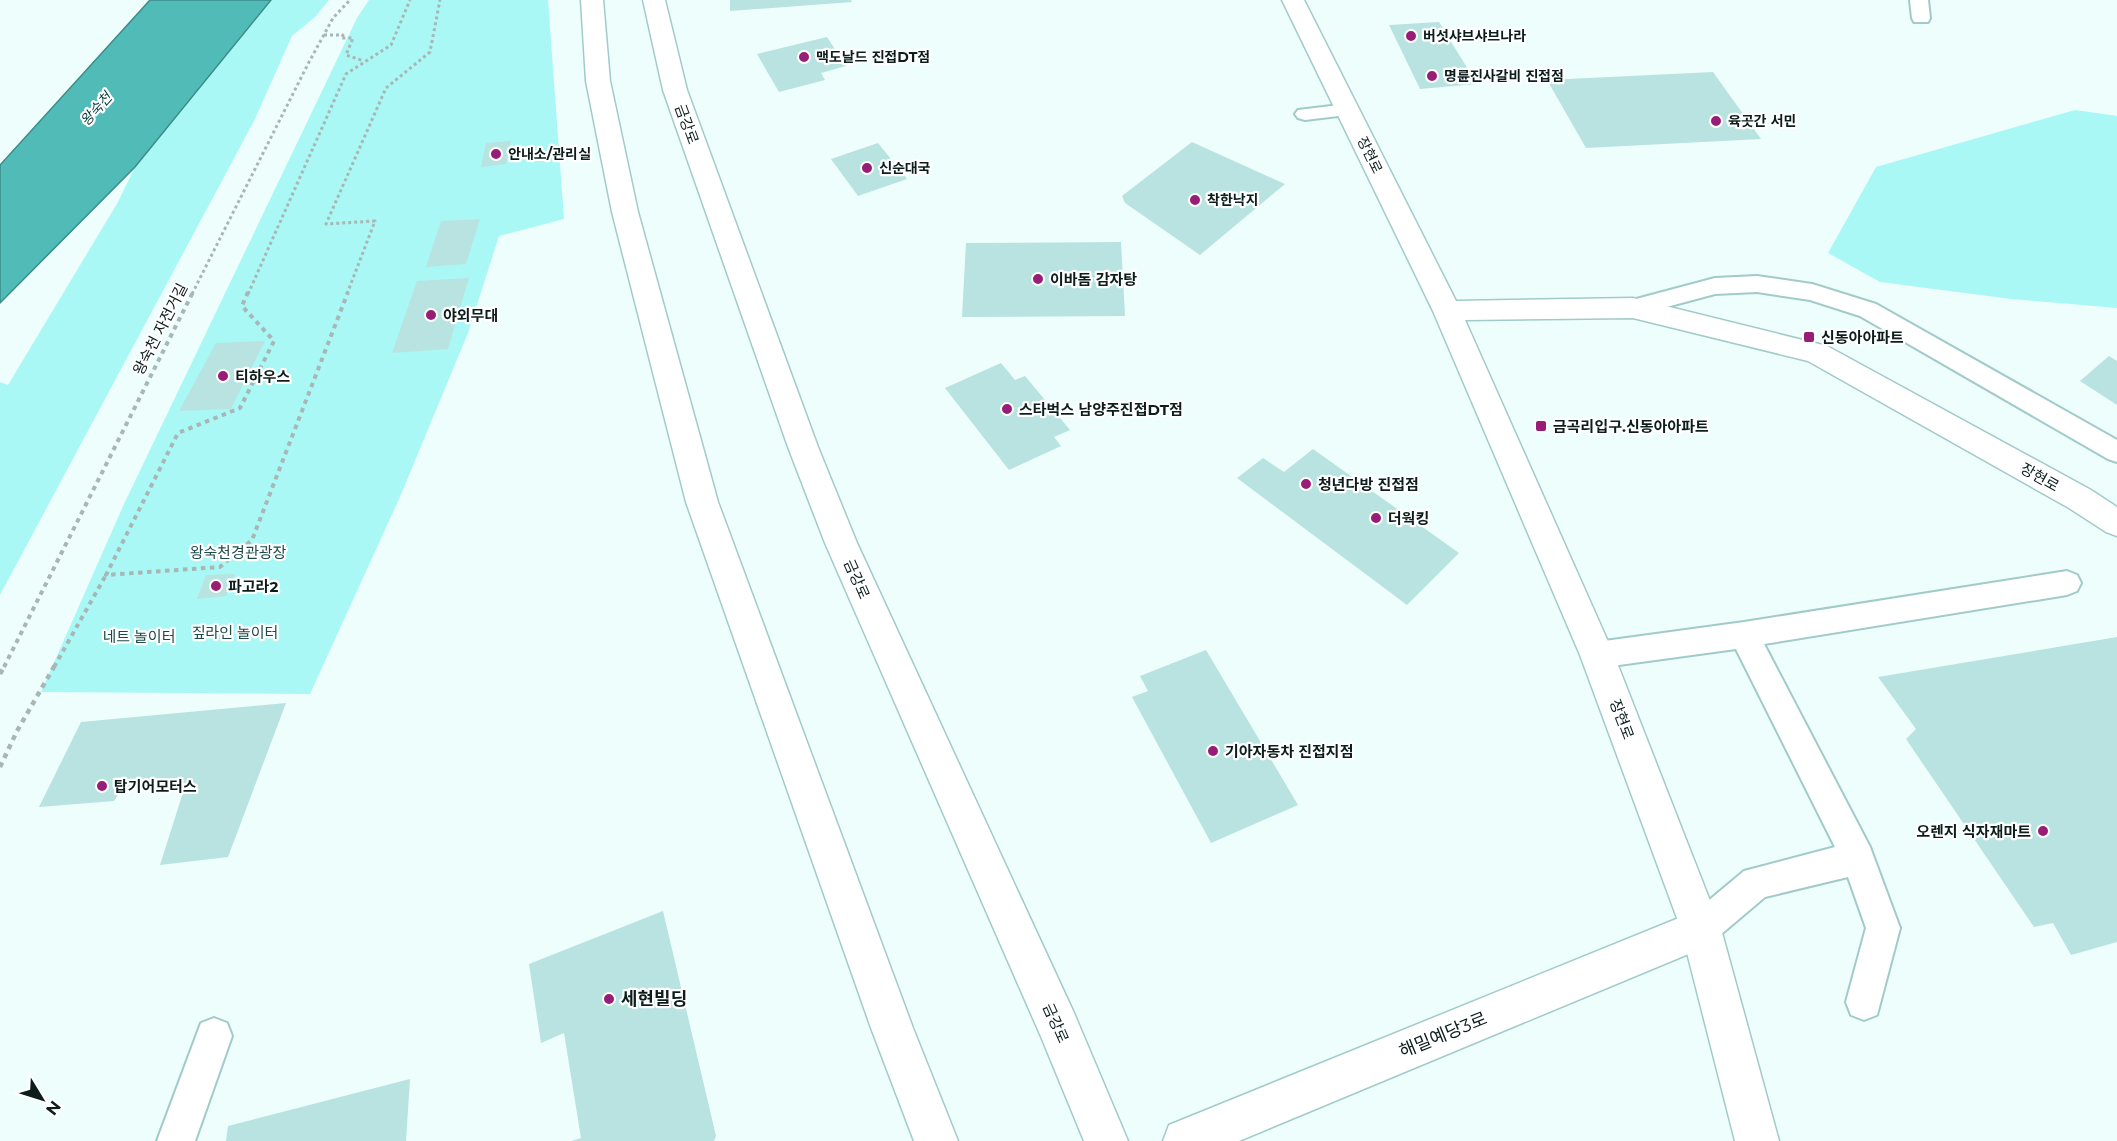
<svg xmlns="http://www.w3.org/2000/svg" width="2117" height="1141" font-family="Montserrat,'Noto Sans KR',sans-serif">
<rect width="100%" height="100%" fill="#edfefd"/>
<g fill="#aaf8f5">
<path d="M271,0H329L315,17L292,36L254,121L0,595V382L8,385L118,202L135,167Z"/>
<path d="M369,0H548L564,219L499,236L468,333L400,497L310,694L41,692L124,504L357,18Z"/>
<path d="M2075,110L2117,116V308L2011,299L1880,282L1828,253L1876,167Z"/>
</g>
<path fill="#50bbb7" stroke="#3c8c88" stroke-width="1.5" d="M150,0H271L135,167L0,303V165Z"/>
<g fill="#b8e3e0">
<path d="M730,0H851L852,2L730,11Z"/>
<path d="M1439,22L1477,84L1420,89L1389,25Z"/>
<path d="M827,37L846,66L821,73L825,80L779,92L757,54Z"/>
<path d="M1713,72L1761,139L1586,148L1547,80Z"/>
<path d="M511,141L506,164L481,167L486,143Z"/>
<path d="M1192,142L1285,184L1200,255L1125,203L1122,196Z"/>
<path d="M878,143L907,179L858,196L831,159Z"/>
<path d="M480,219L466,264L426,267L441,221Z"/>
<path d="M1121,242L1125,316L962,317L966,243Z"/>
<path d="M469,278L448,349L392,353L417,281Z"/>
<path d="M265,341L231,409L179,411L216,343Z"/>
<path d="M2109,356L2117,361V405L2080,381Z"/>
<path d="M1001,363L1015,380L1025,376L1070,430L1054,437L1061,446L1009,470L945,388Z"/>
<path d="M1313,449L1459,553L1407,605L1237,478L1263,458L1284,472Z"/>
<path d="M235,574L226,596L197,599L206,575Z"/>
<path d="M2117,637V942L2071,955L2053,923L2034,927L1906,739L1916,729L1878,677Z"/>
<path d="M1206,650L1298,805L1211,843L1132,697L1148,691L1140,676Z"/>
<path d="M286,703L228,857L160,865L186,783L122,789L114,801L39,807L81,722Z"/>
<path d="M663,911L716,1136L714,1141H571L581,1138L564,1033L541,1043L529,964Z"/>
<path d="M410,1079L406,1141H226L228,1126Z"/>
</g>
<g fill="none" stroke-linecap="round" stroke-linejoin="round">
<g stroke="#a1cbc9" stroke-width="4">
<g id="service">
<path d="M1910,0H1928L1930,18L1928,22H1914L1912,18Z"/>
<path d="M1348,104L1355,106L1358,110L1355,114L1305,120L1298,118L1295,114L1298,110Z"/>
<path d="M1757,276L1812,284L1876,304L2117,440V462L2108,459L1860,316L1810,300L1757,292L1715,294L1633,316L1625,314L1621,308L1625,302L1715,278Z"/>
<path d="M2067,571L2077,575L2081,583L2077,591L2067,595L1764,644L1870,847L1900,928L1877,1015L1864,1020L1851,1015L1846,1002L1866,928L1848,877L1765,897L1713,941L1701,946L1689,941L1684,929L1689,917L1744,871L1835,847L1736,649L1597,668L1586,664L1582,655L1586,646L1597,642L1744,622Z"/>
<path d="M214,1018L227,1023L232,1036L195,1141H157L201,1023Z"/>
</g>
</g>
<g stroke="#a1cbc9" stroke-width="3">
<path id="minor" d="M1282,0H1304L1456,301L1633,298L1827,346L2091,490L2117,507V536L2106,532L2069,508L1808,361L1633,318L1465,320L1614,655L1721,929L1779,1141H1735L1681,929L1580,655L1433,311Z"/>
</g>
<g stroke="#a1cbc9" stroke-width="3">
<path id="tertiary" d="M1701,909L1715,915L1721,929L1715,943L1239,1141H1163L1169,1125Z"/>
</g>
<g stroke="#a1cbc9" stroke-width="3">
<g id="secondary">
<path d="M581,0H603L610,81L638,212L718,502L913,1028L958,1141H914L871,1028L686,502L612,212L586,81Z"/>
<path d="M643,0H665L687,90L818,447L857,543L1074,1013L1128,1141H1084L1042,1039L825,543L788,447L663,90Z"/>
</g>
</g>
<g stroke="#a6b7b6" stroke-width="3" stroke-dasharray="3 3" stroke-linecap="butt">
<path d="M324,35H343L341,38H353L346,55L364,61"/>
<path d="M192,294L308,64L333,18L350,0"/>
<path d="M248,294L346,74L391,45L410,0"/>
<path d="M347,294L375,221L326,224L386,88L430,52L440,0"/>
</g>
<g stroke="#a6b7b6" stroke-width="4" stroke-dasharray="4.5 4.5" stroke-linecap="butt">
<path d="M248,292L242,306L274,341L240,408L178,433L106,575L220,567L252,540L348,292"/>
<path d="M4,667L193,292"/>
<path d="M54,667L106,575"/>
</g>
<g stroke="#a6b7b6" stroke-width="4.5" stroke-dasharray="5 5" stroke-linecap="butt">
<path d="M0,674L5,665"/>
<path d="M0,767L17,731L55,665"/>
</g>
<use href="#service" fill="#fff" fill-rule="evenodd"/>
<use href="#minor" fill="#fff" fill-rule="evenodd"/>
<use href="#tertiary" fill="#fff" fill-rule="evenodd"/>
<use href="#secondary" fill="#fff" fill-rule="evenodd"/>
</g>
<g fill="#981d76" stroke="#fff" stroke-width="2">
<circle cx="1411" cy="36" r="6"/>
<circle cx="804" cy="57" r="6"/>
<circle cx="1432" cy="76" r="6"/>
<circle cx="1716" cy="121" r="6"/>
<circle cx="496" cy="154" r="6"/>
<circle cx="867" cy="168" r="6"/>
<circle cx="1195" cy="200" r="6"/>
<circle cx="1038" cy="279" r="6"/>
<circle cx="431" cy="315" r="6"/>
<rect x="1803" y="331" width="12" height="12" rx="3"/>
<circle cx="223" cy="376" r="6"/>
<circle cx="1007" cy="409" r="6"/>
<rect x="1535" y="420" width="12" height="12" rx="3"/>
<circle cx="1306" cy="484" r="6"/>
<circle cx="1376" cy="518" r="6"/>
<circle cx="216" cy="586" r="6"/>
<circle cx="1213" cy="751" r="6"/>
<circle cx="102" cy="786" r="6"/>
<circle cx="2043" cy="831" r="6"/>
<circle cx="609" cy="999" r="6"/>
</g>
<g text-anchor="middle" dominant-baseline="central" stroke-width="4.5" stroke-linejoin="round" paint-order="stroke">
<g font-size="14" font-weight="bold" fill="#0c1d1c" stroke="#fff" text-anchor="start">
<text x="1423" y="36">버섯샤브샤브나라</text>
<text x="816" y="57">맥도날드 진접DT점</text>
<text x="1444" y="76">명륜진사갈비 진접점</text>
<text x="1728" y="121">육곳간 서민</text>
<text x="508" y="154">안내소/관리실</text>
<text x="879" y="168">신순대국</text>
<text x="1207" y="200">착한낙지</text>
</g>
<g font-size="14" font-style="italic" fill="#083b3a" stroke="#fff">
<text transform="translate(96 109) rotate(-48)">왕숙천</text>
</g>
<g font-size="14" fill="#0c1d1c" stroke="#fff">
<text transform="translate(1370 155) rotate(64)">장현로</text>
</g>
<g font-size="15" fill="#0c1d1c" stroke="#fff">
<text transform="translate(687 124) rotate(70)">금강로</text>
<text transform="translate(160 329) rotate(-63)">왕숙천 자전거길</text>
<text transform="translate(2040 477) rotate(29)">장현로</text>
<text transform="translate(857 579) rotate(66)">금강로</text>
<text transform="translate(1622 719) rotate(69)">장현로</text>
<text transform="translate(1056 1023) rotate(66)">금강로</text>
</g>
<g font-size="15" font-weight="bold" fill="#0c1d1c" stroke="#fff" text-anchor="start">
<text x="1050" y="279">이바돔 감자탕</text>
<text x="443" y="315">야외무대</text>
<text x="1821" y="337">신동아아파트</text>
<text x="235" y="376">티하우스</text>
<text x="1019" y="409">스타벅스 남양주진접DT점</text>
<text x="1553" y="426">금곡리입구.신동아아파트</text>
<text x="1318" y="484">청년다방 진접점</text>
<text x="1388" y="518">더웍킹</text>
<text x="228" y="586">파고라2</text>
<text x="1225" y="751">기아자동차 진접지점</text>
<text x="114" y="786">탑기어모터스</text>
<text x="2031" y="831" text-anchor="end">오렌지 식자재마트</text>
</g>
<g font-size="15" fill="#1c4b49" stroke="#fff">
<text x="238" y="552">왕숙천경관광장</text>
<text x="235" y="632">짚라인 놀이터</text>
<text x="139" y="636">네트 놀이터</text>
</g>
<g font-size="18" font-weight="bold" fill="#0c1d1c" stroke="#fff" text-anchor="start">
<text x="621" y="999">세현빌딩</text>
</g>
<g font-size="18" fill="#0c1d1c" stroke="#fff">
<text transform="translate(1443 1035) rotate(-22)">해밀예당3로</text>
</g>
</g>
<g transform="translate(42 1099) rotate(128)" stroke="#ffffff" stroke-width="4.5" paint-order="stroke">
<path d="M0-4.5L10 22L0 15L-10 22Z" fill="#0c1d1c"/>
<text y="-9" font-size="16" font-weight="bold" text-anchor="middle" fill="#0c1d1c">N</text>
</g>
</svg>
